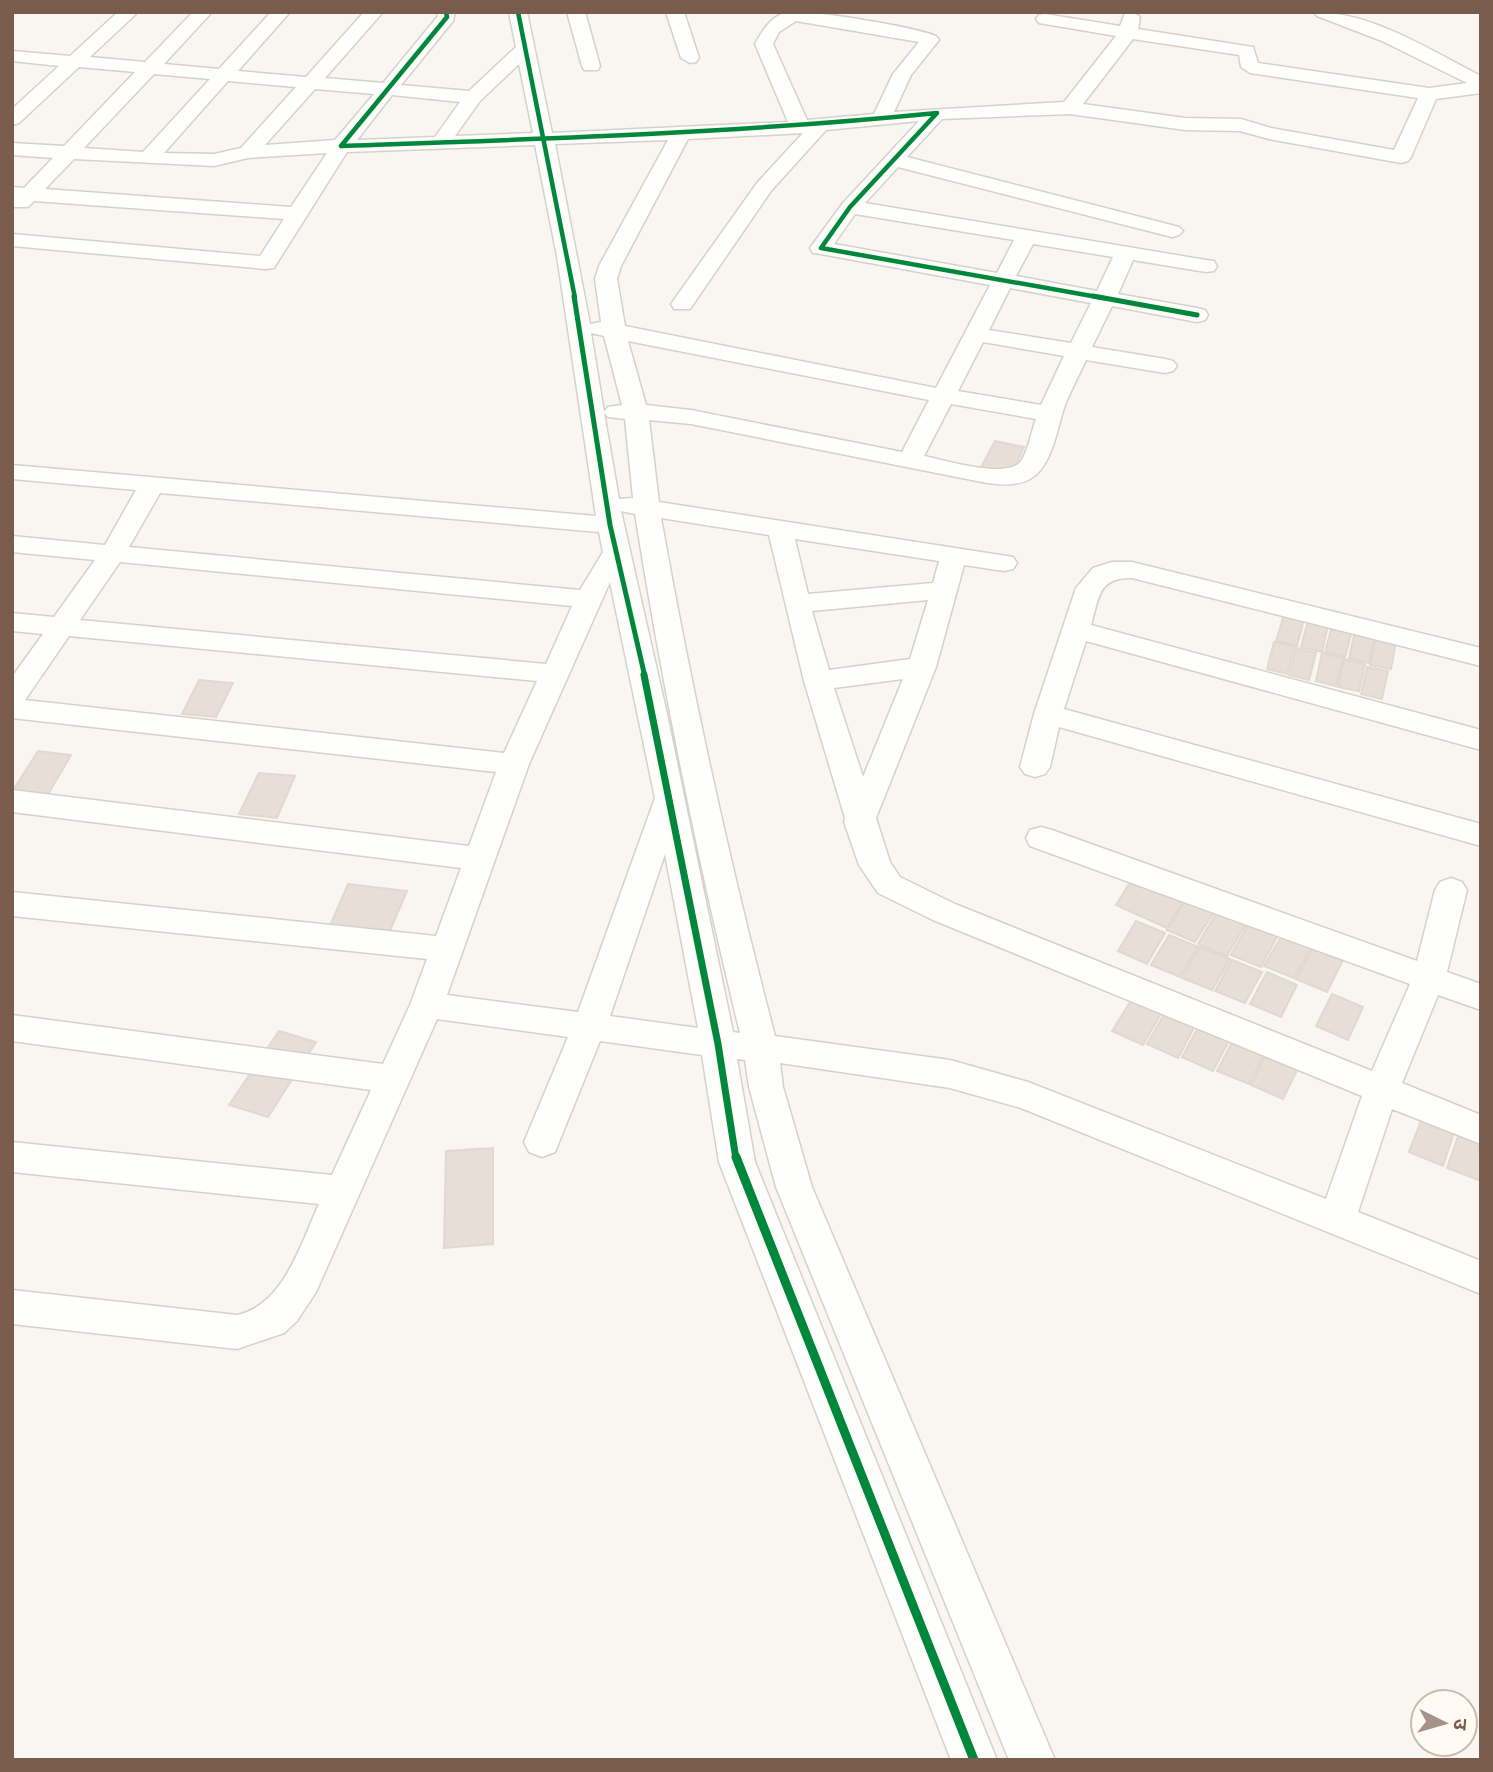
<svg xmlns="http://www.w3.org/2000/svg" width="1493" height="1772" font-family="Commissioner,'Noto Sans Devanagari',sans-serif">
<rect width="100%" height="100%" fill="#f9f5f0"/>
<g fill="#e6ded7" stroke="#e2d8d2" stroke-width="2">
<path d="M995,441L1024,447L1011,476L980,469Z"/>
<path d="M1284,615L1304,619L1297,646L1276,641Z"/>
<path d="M1308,621L1328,625L1322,652L1301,647Z"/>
<path d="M1332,626L1352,630L1345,657L1325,652Z"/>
<path d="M1355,631L1375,636L1369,663L1349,658Z"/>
<path d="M1376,638L1396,642L1391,669L1370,665Z"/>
<path d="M1274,642L1294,646L1287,674L1267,669Z"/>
<path d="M1296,648L1316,653L1309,680L1289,675Z"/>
<path d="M1322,653L1343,658L1336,686L1316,681Z"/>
<path d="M1344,659L1365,664L1359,691L1338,687Z"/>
<path d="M1367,667L1388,671L1382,699L1361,694Z"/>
<path d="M199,680L233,683L216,717L182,714Z"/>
<path d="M38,751L71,755L47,796L12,792Z"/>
<path d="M259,773L295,776L277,818L239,814Z"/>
<path d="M1135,874L1187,895L1167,928L1116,905Z"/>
<path d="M348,884L407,891L389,933L330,926Z"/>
<path d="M1187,897L1216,909L1195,942L1167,930Z"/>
<path d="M1218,910L1247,922L1227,956L1198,944Z"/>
<path d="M1136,921L1165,933L1147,964L1118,951Z"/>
<path d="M1250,921L1279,933L1261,967L1231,955Z"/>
<path d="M1284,932L1313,944L1294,978L1264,966Z"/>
<path d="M1169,935L1198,947L1180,977L1151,965Z"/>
<path d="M1315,944L1345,956L1327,992L1296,979Z"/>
<path d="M1200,947L1230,959L1212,990L1182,978Z"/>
<path d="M1232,960L1262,972L1245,1003L1215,991Z"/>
<path d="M1267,972L1297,985L1281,1017L1250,1004Z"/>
<path d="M1332,994L1363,1007L1348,1040L1316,1026Z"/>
<path d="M1132,999L1162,1012L1143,1045L1112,1031Z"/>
<path d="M1166,1011L1196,1024L1178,1058L1147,1044Z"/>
<path d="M1200,1024L1231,1037L1213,1071L1182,1057Z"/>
<path d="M279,1031L316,1042L268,1117L229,1105Z"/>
<path d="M1235,1037L1266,1051L1249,1084L1217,1071Z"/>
<path d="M1268,1051L1300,1064L1283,1099L1251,1085Z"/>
<path d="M1424,1113L1456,1126L1443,1166L1409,1152Z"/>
<path d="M1461,1128L1481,1136V1181L1447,1168Z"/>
<path d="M493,1148V1244L444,1248L446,1151Z"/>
</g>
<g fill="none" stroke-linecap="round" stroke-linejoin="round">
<g stroke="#d7d1cb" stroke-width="3">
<g id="minor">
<path d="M118,12H138L90,57L145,62L193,12H212L164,64L219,69L271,12H290L238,71L306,77L364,12H383L325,78L383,83L438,16L437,12H455L453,21L401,85L469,91L516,47L509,12H527L552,133L788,122L755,44C762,31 770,18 784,13C801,7 918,28 936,36L939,40L911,75L894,112L1064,102L1116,36L1039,23L1036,19L1039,15L1045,14L1120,26L1125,13L1133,12L1140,17L1138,29L1253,47L1258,63L1429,88L1467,83L1382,41L1317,16L1314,12C1372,12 1430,50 1481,76V93L1436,99L1411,157L1408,161L1401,163L1269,139L1240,131L1185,130L1070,114L942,119L907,157L1179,227L1183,231L1179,235L1172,237L898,167L865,203L1206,260L1214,261L1217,266L1214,271L1206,272L1133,260L1118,294L1197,308L1205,310L1208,315L1205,320L1197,322L1112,306L1092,347L1165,359L1173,361L1177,366L1173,371L1165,373L1086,360C1079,375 1071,390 1065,405C1057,427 1053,466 1030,479C1017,486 1001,485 987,483L691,424L649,420L659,502L1013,557L1017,563L1013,569L1004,571L964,565L936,667L876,818L890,862L900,877L955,904L1372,1071L1410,984L1030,846L1026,838L1030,830L1041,827L1052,830L1417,961L1435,890L1440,882L1451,878L1462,882L1467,890L1447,972L1481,984V1010L1438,995L1402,1083L1481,1115V1144L1392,1109L1358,1212L1481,1261V1294L1021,1108L950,1088L780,1063L783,1087L812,1187L1055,1760H1009L776,1187L749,1087L745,1060L737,1059L755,1162L997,1760H951L719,1162L702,1055L600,1041L555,1152L542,1157L529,1152L524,1142L568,1037L437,1019L316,1292L297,1321L284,1333L237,1349L12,1324V1290L237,1315C284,1305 301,1243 319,1204L12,1172V1142L332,1175L371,1090L12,1041V1015L383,1064L410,1005L427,959L12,916V892L436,936L461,868L12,812V790L469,846L496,772L12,718V677L43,634L12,631V613L54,617L95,560L12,552V536L105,545L136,490L12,479V465L596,516L557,256L535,145L347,152L277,263L274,268L266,269L12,246V234L260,256L284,219L34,201L28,207H14L12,187L24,188L53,158L12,155V143L64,146L135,72L79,67L19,123L12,125V109L59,66L12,61V51L70,56ZM796,21L919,42L893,74L874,114L807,120L773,44L779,32ZM1133,39L1239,55L1241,67L1250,73L1418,98L1394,150L1271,128L1241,119L1185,118L1083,104ZM519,64L533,133L455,136L480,101ZM154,74L210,79L143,152L84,148ZM228,81L296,87L241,148L214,154L164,153ZM315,89L374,94L335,140L265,145ZM392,95L460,102L435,137L357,140ZM919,121L843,203L810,248L813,253L821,254L990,285L936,388L625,326L617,279L621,266L688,139L803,133L757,183L671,304L674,309H690L771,191L826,130ZM668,140L599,266L595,279L601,322L590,324L555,144ZM327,153L291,207L45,189L74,159L214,166L248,158ZM855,214L1014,240L997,273L834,244ZM1033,244L1113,257L1097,291L1016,276ZM1010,288L1091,303L1071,343L989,330ZM591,333L604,336L622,405L608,407L604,412ZM628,341L929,400L902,452L691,410L646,405ZM983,342L1064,356L1041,405L958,391ZM951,404L1036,419C1031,432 1029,449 1021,461C1008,480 945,460 924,456ZM604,413L608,417L625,419L633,498L619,499ZM160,493L599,532L603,552L580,590L129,547ZM621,511L635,514C663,689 698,861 740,1033L733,1032L667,714ZM661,518L769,535L804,681L845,818L844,822L859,865L878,893L933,920L1362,1096L1326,1199L1028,1082L950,1060L775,1036C730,865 692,692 661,518ZM795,539L939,561L933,583L808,594ZM120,562L572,606L546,664L80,620ZM610,582L655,798L578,1012L447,995L529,764ZM928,600L910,659L829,670L812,611ZM69,636L537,681L504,753L25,700ZM903,679L863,777L834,688ZM665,854L698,1028L610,1016Z"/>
<path d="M567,12H585L600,66L598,70H584L582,66Z"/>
<path d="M666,12H684L699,58L696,62L690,63L681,58Z"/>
<path d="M1112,562H1132L1481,648V666L1132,578C1098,577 1099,598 1091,625L1481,730V750L1086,641L1064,709L1481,824V846L1059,727L1050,767L1045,774L1035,777L1025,774L1020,767L1034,714L1076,588L1093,568Z"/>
</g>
</g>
<use href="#minor" fill="#fefefd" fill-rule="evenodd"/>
<g stroke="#fffaf3" stroke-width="7">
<g id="cycleway-far3">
<path d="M446,12L447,17L341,146C541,139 738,133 937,113L850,207L821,248L1103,298"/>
<path d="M518,12L575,298"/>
</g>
</g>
<g stroke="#fffaf3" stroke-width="9">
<g id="cycleway-far2">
<path d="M574,296L610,525L645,677"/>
<path d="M1093,296L1197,315"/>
</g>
</g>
<g stroke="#fffaf3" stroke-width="11">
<path id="cycleway-far1" d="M644,675L718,1044L736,1159"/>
</g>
<g stroke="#fffaf3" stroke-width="13">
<path id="cycleway" d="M736,1157L974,1760"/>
</g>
<use href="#cycleway-far3" stroke="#00873e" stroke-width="4.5"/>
<use href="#cycleway-far2" stroke="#00873e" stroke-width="5"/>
<use href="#cycleway-far1" stroke="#00873e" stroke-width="7"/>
<use href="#cycleway" stroke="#00873e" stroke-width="9"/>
</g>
<rect width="1493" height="1772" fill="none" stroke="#7a5c4d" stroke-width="28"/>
<g transform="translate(1444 1723) rotate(95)"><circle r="33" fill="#fffaf3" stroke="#cabbb1" stroke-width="2"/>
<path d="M0-5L12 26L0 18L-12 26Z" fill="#a69286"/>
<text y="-10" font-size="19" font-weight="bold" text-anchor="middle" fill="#7a5c4d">उ</text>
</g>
</svg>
